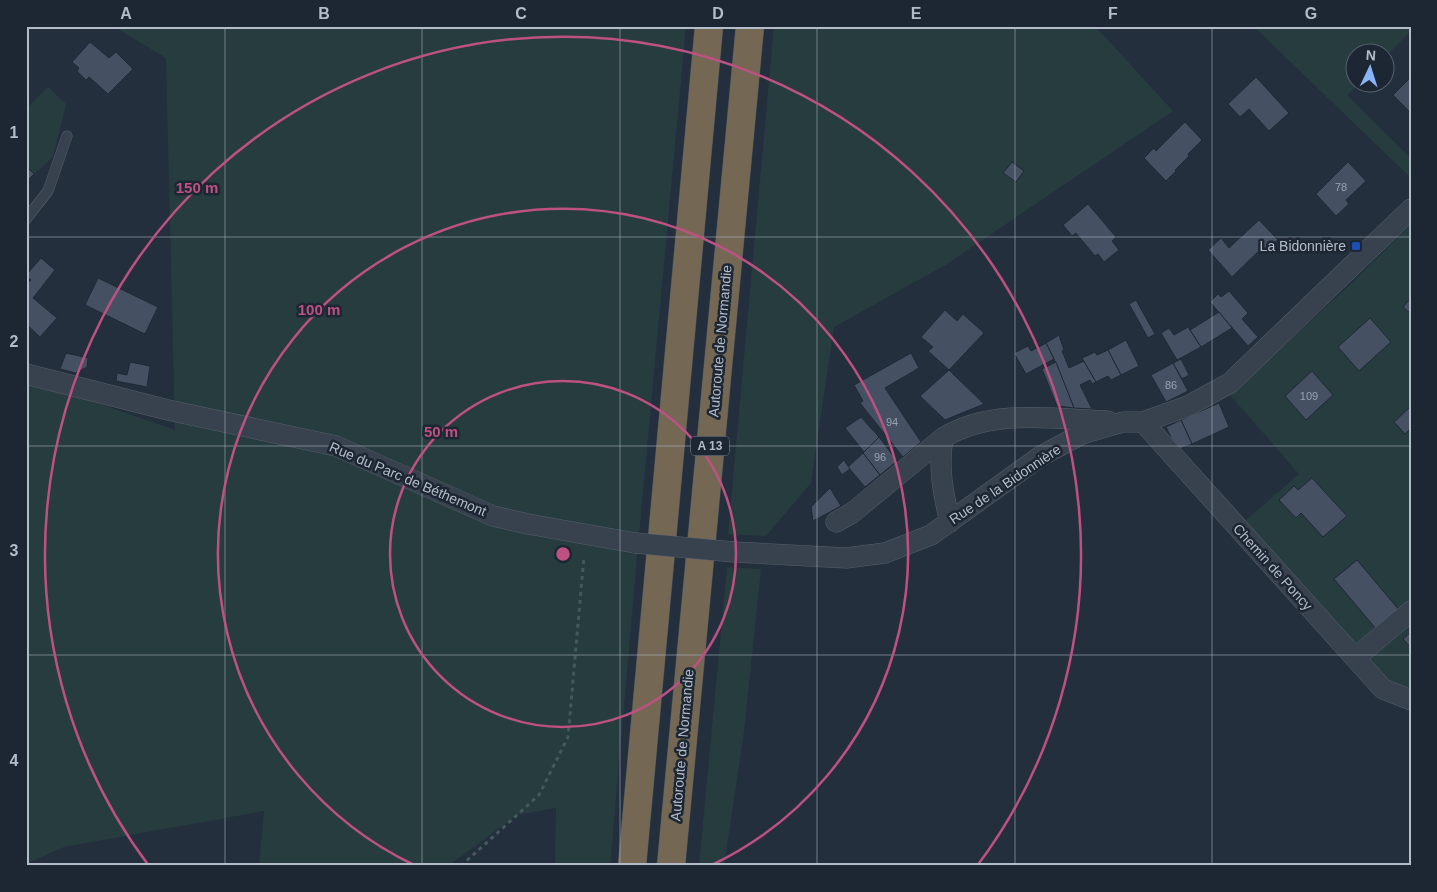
<svg xmlns="http://www.w3.org/2000/svg" width="1437" height="892" font-family="Arial,sans-serif">
<rect width="100%" height="100%" fill="#242f3e"/>
<g fill="#263c3f" fill-rule="evenodd">
<path d="M113,26H686L637,557L610,866H555L556,808L517,815L448,866H259L264,811L64,847L26,864V378L175,430L166,58Z"/>
<path d="M774,26H1095L1173,111L947,264L834,327L811,483L766,536L728,534Z"/>
<path d="M1253,26H1349L1351,28L1352,26H1411V31L1385,57L1384,52H1354V82L1360,83L1347,95L1411,158V178Z"/>
<path d="M48,87L66,104L53,157L34,174L26,166V109Z"/>
<path d="M1410,225L1411,298L1403,307L1411,314V406L1394,422L1404,434L1411,428V602L1400,611L1357,560L1334,579L1377,630L1356,648L1244,522L1299,474L1230,395L1354,281ZM1370,318L1391,342L1359,371L1338,347ZM1312,371L1333,395L1306,420L1285,396ZM1312,478L1347,517L1323,537L1301,513L1296,518L1279,500L1294,486L1298,490Z"/>
<path d="M727,567L761,569L744,732L724,866H699Z"/>
<path d="M1411,620V632L1403,639L1411,648V690L1383,680L1365,658Z"/>
</g>
<g fill="#455162" stroke="#1f2835">
<path d="M90,42L109,58L116,52L133,69L108,94L89,77L86,80L77,71L79,68L72,62Z"/>
<path d="M1256,77L1289,113L1269,131L1249,109L1240,117L1228,104Z"/>
<path d="M1411,77V113L1393,95Z"/>
<path d="M1185,122L1202,140L1188,154L1189,156L1175,170L1176,171L1166,181L1144,158L1154,148L1156,151Z"/>
<path d="M1012,162L1024,171L1016,182L1003,173Z"/>
<path d="M1348,162L1366,181L1346,200L1349,204L1336,216L1316,194Z"/>
<path d="M26,166L34,174L26,182Z"/>
<path d="M1088,204L1116,237L1112,241L1119,250L1104,262L1098,254L1095,256L1076,233L1072,236L1063,225Z"/>
<path d="M1259,220L1278,240L1266,249L1263,247L1232,277L1208,250L1221,238L1229,248Z"/>
<path d="M41,258L55,270L33,298L57,318L40,337L26,324V285L31,280L26,275Z"/>
<path d="M98,278L158,307L145,334L85,305Z"/>
<path d="M1229,291L1248,313L1242,319L1258,337L1248,346L1210,302L1218,294L1221,297Z"/>
<path d="M1411,298V314L1403,307Z"/>
<path d="M1136,300L1155,334L1148,338L1129,304Z"/>
<path d="M945,310L957,321L963,314L984,333L949,370L928,351L933,347L921,337Z"/>
<path d="M1219,312L1232,328L1201,347L1190,330Z"/>
<path d="M1370,318L1391,342L1359,371L1338,347Z"/>
<path d="M1188,327L1201,347L1177,360L1161,333L1169,328L1174,335Z"/>
<path d="M1059,335L1064,350L1062,351L1069,368L1084,361L1096,382L1092,384L1090,380L1080,385L1092,409L1074,408L1054,359L1046,343Z"/>
<path d="M1126,340L1139,366L1121,375L1108,350Z"/>
<path d="M1046,343L1054,359L1026,374L1014,353L1028,346L1031,351Z"/>
<path d="M1108,350L1121,375L1111,380L1108,376L1096,382L1082,358L1095,352L1097,355Z"/>
<path d="M66,353L88,358L87,367L76,373L60,369Z"/>
<path d="M911,353L919,368L885,388L921,442L903,457L860,403L863,401L854,385Z"/>
<path d="M1181,359L1189,375L1182,379L1173,363Z"/>
<path d="M130,362L150,366L147,387L116,381L117,373L127,375Z"/>
<path d="M1056,362L1074,408L1057,406L1042,369Z"/>
<path d="M1173,363L1188,391L1166,402L1151,375Z"/>
<path d="M949,370L984,404L945,420L920,396Z"/>
<path d="M1312,371L1333,395L1306,420L1285,396Z"/>
<path d="M1219,403L1229,427L1192,444L1181,420Z"/>
<path d="M1411,406V428L1405,434L1394,422Z"/>
<path d="M861,417L879,437L864,452L845,428Z"/>
<path d="M1181,420L1192,444L1177,450L1166,427Z"/>
<path d="M879,437L897,461L880,475L863,453Z"/>
<path d="M863,453L880,475L865,487L848,467Z"/>
<path d="M844,460L850,469L842,475L837,467Z"/>
<path d="M1312,478L1347,516L1323,537L1301,513L1296,518L1279,500L1294,486L1298,490Z"/>
<path d="M830,488L841,506L813,521L811,507Z"/>
<path d="M1357,560L1400,611L1377,630L1334,579Z"/>
<path d="M1411,632V648L1403,639Z"/>
</g>
<g fill="none" stroke-linecap="round" stroke-linejoin="round">
<g stroke="#565f6c" stroke-width="11">
<path id="lane" d="M26,219L48,191L67,136"/>
</g>
<g stroke="#565f6c" stroke-width="21">
<g id="street">
<path d="M26,374L168,410L336,446L493,516L528,524L635,543"/>
<path d="M1143,422L1383,689L1411,700"/>
<path d="M943,438C938,467 943,493 950,522"/>
<path d="M836,522L852,513L943,438C991,408 1053,419 1108,421"/>
<path d="M734,552L846,558L885,553L931,535L1041,456L1082,434L1123,422H1143L1188,406L1230,383L1411,209"/>
<path d="M1355,658L1411,611"/>
</g>
</g>
<g stroke="#434c59" stroke-width="29">
<g id="highway">
<path d="M632,866L709,26"/>
<path d="M671,866L750,26"/>
</g>
</g>
<path stroke="#44595c" stroke-width="3" stroke-dasharray="4 4" stroke-linecap="butt" d="M461,866L539,795L568,737L584,556"/>
<use href="#lane" stroke="#38414e" stroke-width="10"/>
<use href="#street" stroke="#38414e" stroke-width="20"/>
<use href="#highway" stroke="#746855" stroke-width="28"/>
<g stroke="#565f6c" stroke-width="21" stroke-linecap="butt">
<path id="street-bridge" d="M635,543L734,552"/>
</g>
<use href="#street-bridge" stroke="#38414e" stroke-width="20"/>
</g>
<path fill="none" stroke="#b4bcc9" stroke-width="1" stroke-opacity="0.55" d="M225,26V866M422,26V866M620,26V866M817,26V866M1015,26V866M1212,26V866M26,237H1411M26,446H1411M26,655H1411"/>
<g fill="none" stroke="#bd5182" stroke-width="2.5">
<circle cx="563" cy="554" r="173"/>
<path d="M414 865A345 345 0 1 1 712 865"/>
<path d="M149 866A518 518 0 1 1 977 866"/>
</g>
<rect fill="#1a4fb4" stroke="#1d2633" stroke-width="2" x="1351" y="241" width="10" height="10" rx="2.5"/>
<g text-anchor="middle" dominant-baseline="central" stroke-width="5" stroke-linejoin="round" paint-order="stroke">
<g font-size="11" fill="#98a1af">
<text x="1341" y="187">78</text>
<text x="1171" y="385">86</text>
<text x="1309" y="396">109</text>
<text x="892" y="422">94</text>
<text x="880" y="457">96</text>
</g>
<rect fill="#1d2633" stroke="#878f9c" stroke-width="1" x="691" y="436.5" width="38" height="19" rx="4"/>
<g font-size="12" font-weight="bold" fill="#b4bcc9">
<text x="710" y="446">A 13</text>
</g>
<g font-size="14" fill="#b4bcc9" stroke="#1d2633" text-anchor="end">
<text x="1346" y="246">La Bidonnière</text>
</g>
<g font-size="14" fill="#b4bcc9" stroke="#1d2633">
<text transform="translate(720 341) rotate(-85)">Autoroute de Normandie</text>
<text transform="translate(408 479) rotate(23)">Rue du Parc de Béthemont</text>
<text transform="translate(1005 484) rotate(-34)">Rue de la Bidonnière</text>
<text transform="translate(1273 567) rotate(48)">Chemin de Poncy</text>
<text transform="translate(682 745) rotate(-85)">Autoroute de Normandie</text>
</g>
</g>
<circle cx="563" cy="554" r="8" fill="#bd5182" stroke="#1d2633" stroke-width="2.5"/>
<g font-size="15" text-anchor="middle" font-weight="bold" fill="#bd5182" stroke="#1d2633" stroke-width="5" stroke-linejoin="round" paint-order="stroke">
<text x="197" y="193">150 m</text>
<text x="319" y="315">100 m</text>
<text x="441" y="437">50 m</text>
</g>
<rect width="1437" height="892" fill="none" stroke="#1d2633" stroke-width="55"/>
<g transform="translate(1370 68) rotate(4)"><circle r="24" fill="#1d2633" stroke="#59626f"/>
<path d="M0-4L9 19L0 12L-9 19Z" fill="#8ab4f8"/>
<text y="-8" font-size="14" font-weight="bold" text-anchor="middle" fill="#b4bcc9">N</text>
</g>
<rect x="28" y="28" width="1382" height="836" fill="none" stroke="#b4bcc9" stroke-width="2"/>
<g font-size="16" text-anchor="middle" font-weight="bold" fill="#b4bcc9">
<text x="126" y="19">A</text>
<text x="324" y="19">B</text>
<text x="521" y="19">C</text>
<text x="718" y="19">D</text>
<text x="916" y="19">E</text>
<text x="1113" y="19">F</text>
<text x="1311" y="19">G</text>
<text x="14" y="138">1</text>
<text x="14" y="347">2</text>
<text x="14" y="556">3</text>
<text x="14" y="766">4</text>
</g>
</svg>
